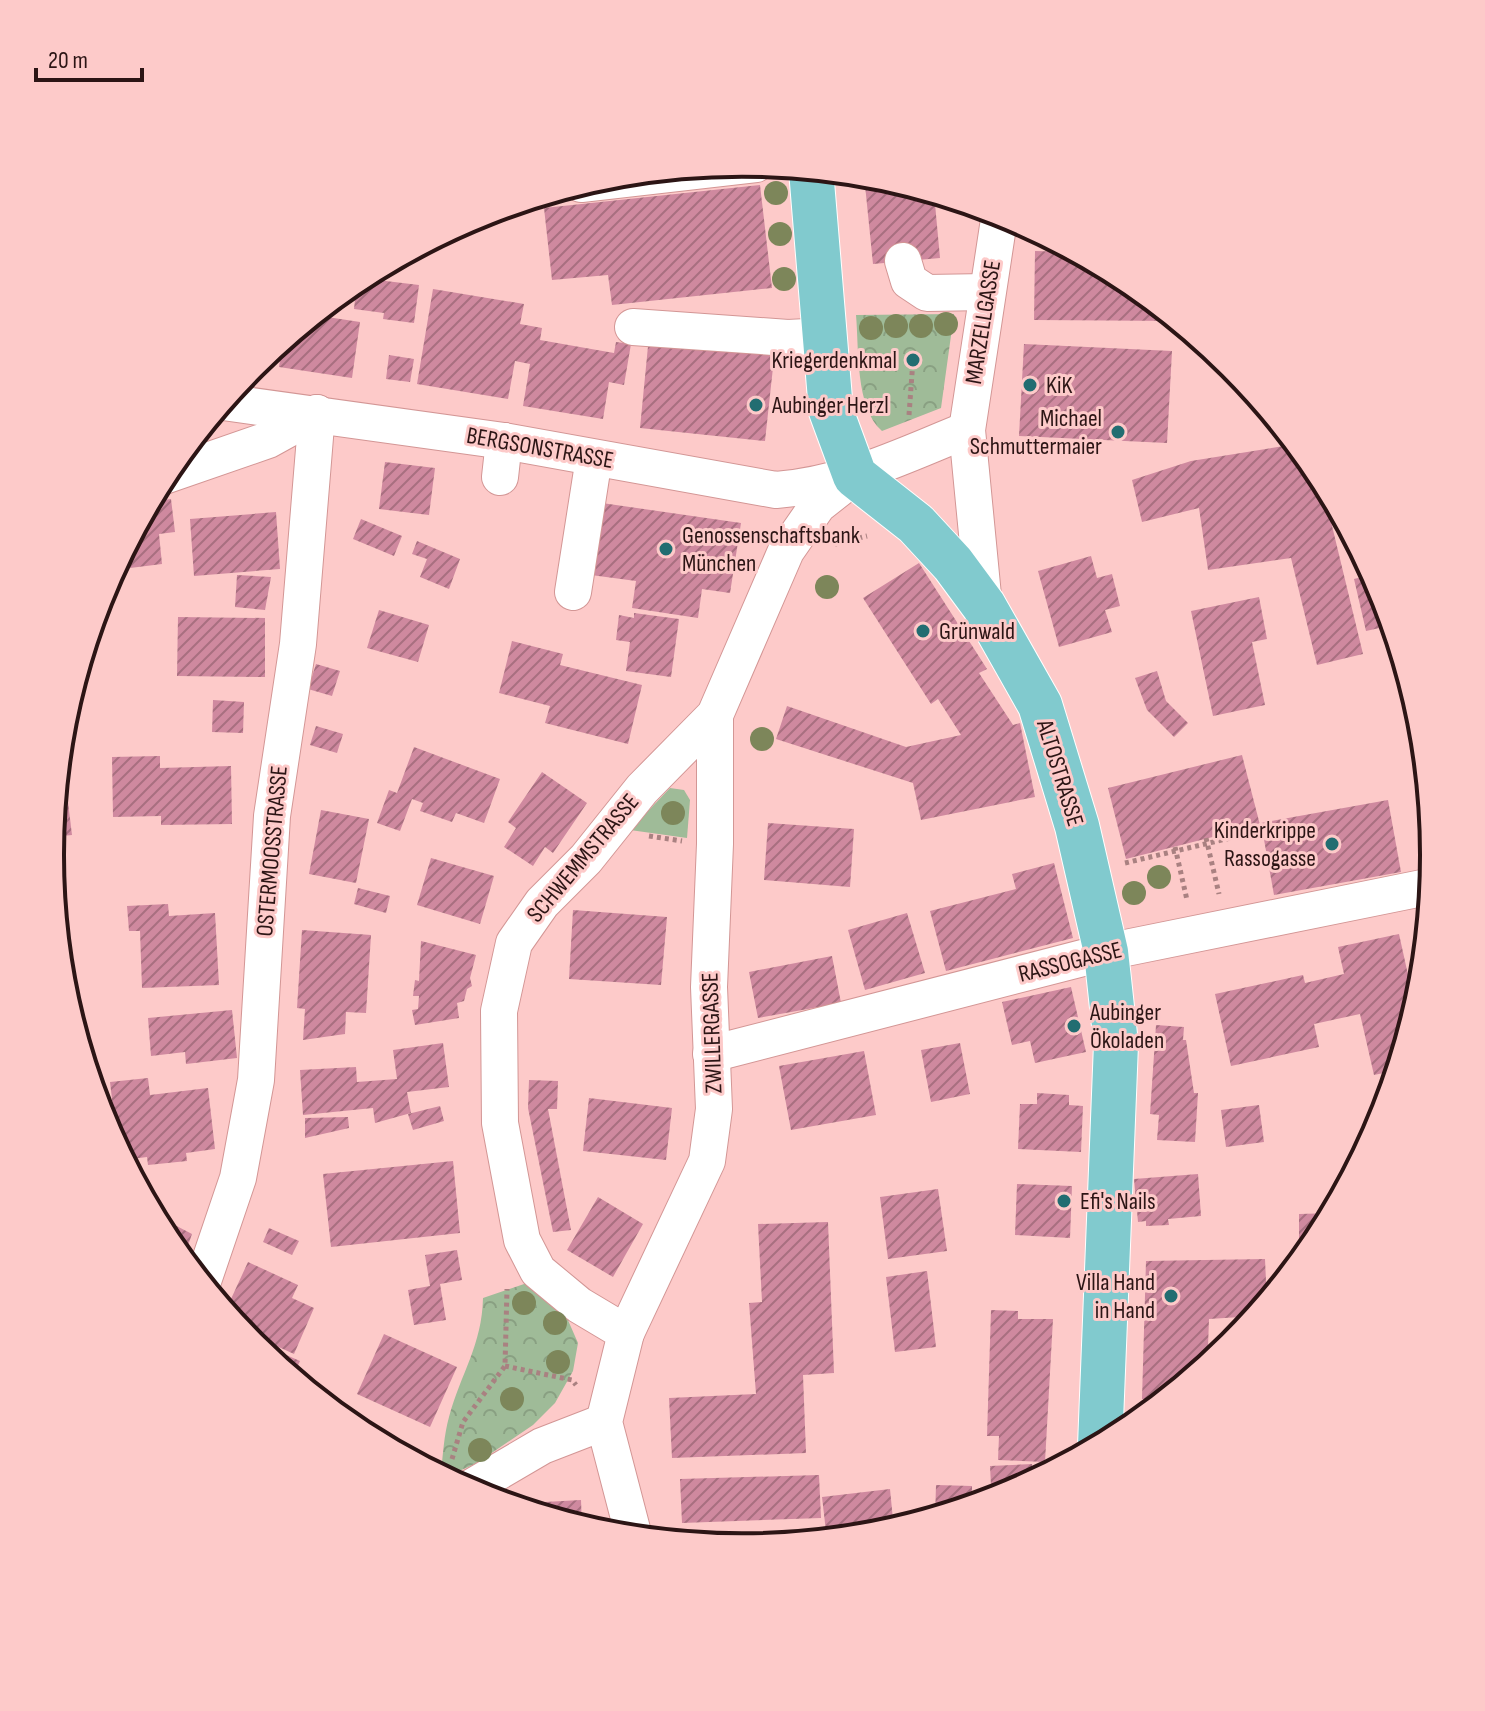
<svg xmlns="http://www.w3.org/2000/svg" width="1485" height="1711" font-family="'Sofia Sans Condensed',sans-serif">
<defs>
<pattern id="forest-crowns" width="20" height="18" patternUnits="userSpaceOnUse" patternTransform="scale(2)"><rect width="20" height="18" fill="#9fbb98"/><path d="M2 6a3 3 0 1 1 6 0M12 15a3 3 0 1 1 6 0" fill="none" stroke="#89a082"/></pattern>
<pattern id="building-hatch" width="6" height="6" patternUnits="userSpaceOnUse" patternTransform="scale(2)"><rect width="6" height="6" fill="#cf899f"/><path d="M-1 1l2-2M0 6l6-6M5 7l2-2" fill="none" stroke="#a86f80"/></pattern>
</defs>
<rect width="100%" height="100%" fill="#fdcac9"/>
<path fill="#9fbb98" d="M670,788L684,790L690,800L687,838L630,830Z"/>
<g fill="url(#forest-crowns)">
<path d="M954,314L941,408L882,431C855,408 859,348 856,315Z"/>
<path d="M527,1283L560,1302L578,1343L573,1371L555,1403L533,1425L477,1463L448,1476L441,1473C443,1454 444,1435 449,1417C461,1373 482,1345 483,1298Z"/>
</g>
<g fill="url(#building-hatch)">
<path d="M864,175L934,193L940,258L873,264Z"/>
<path d="M760,185L772,288L612,305L608,275L552,280L544,208Z"/>
<path d="M1035,251L1075,252L1128,280L1178,321L1034,320Z"/>
<path d="M361,278L419,285L414,323L383,319L384,313L354,309L357,280Z"/>
<path d="M433,289L524,304L520,324L542,328L540,340L614,353L616,342L631,344L624,385L609,382L603,419L523,406L530,364L515,361L508,399L417,384Z"/>
<path d="M314,315L360,322L352,378L279,367L283,341Z"/>
<path d="M649,336L775,349L765,441L640,428Z"/>
<path d="M1024,344L1172,351L1167,443L1019,436Z"/>
<path d="M389,355L414,359L410,382L386,379Z"/>
<path d="M1296,444L1319,472L1363,654L1317,665L1291,558L1208,570L1199,508L1142,522L1132,480L1191,461Z"/>
<path d="M385,462L435,468L429,515L379,509Z"/>
<path d="M171,499L175,532L159,534L162,564L114,570L142,517L157,516L155,501Z"/>
<path d="M602,503L741,523L730,593L702,589L698,618L632,608L636,581L591,575Z"/>
<path d="M276,512L280,569L194,576L190,519Z"/>
<path d="M361,519L402,536L394,556L353,539Z"/>
<path d="M417,541L460,559L449,589L420,577L427,559L412,554Z"/>
<path d="M1360,551L1382,591L1393,625L1366,631L1354,579L1366,576Z"/>
<path d="M1091,556L1097,578L1112,574L1120,606L1105,610L1112,632L1059,647L1038,571Z"/>
<path d="M919,563L987,669L979,673L1013,725L1020,723L1035,797L921,820L913,783L776,739L787,706L906,747L961,735L938,699L931,704L863,598Z"/>
<path d="M237,575L271,577L265,610L235,607Z"/>
<path d="M1259,597L1267,639L1252,642L1265,705L1213,716L1191,611Z"/>
<path d="M379,610L429,625L418,662L367,648Z"/>
<path d="M634,613L679,619L671,677L626,671L630,642L616,640L619,615L634,618Z"/>
<path d="M178,617L265,618V677L177,676Z"/>
<path d="M512,641L563,654L560,665L642,685L628,744L545,723L550,706L499,693Z"/>
<path d="M316,664L340,671L332,696L308,689Z"/>
<path d="M1157,671L1166,701L1188,723L1174,737L1147,710L1135,678Z"/>
<path d="M1411,687L1422,721L1432,822L1405,688Z"/>
<path d="M213,700L244,702L243,733L212,732Z"/>
<path d="M76,701L77,719L63,720L69,702Z"/>
<path d="M316,726L343,734L337,753L310,745Z"/>
<path d="M61,744L72,835L52,837L56,791Z"/>
<path d="M414,747L500,779L484,823L456,813L452,822L420,811L423,803L412,799L400,831L377,823L389,790L397,793Z"/>
<path d="M1242,755L1260,825L1126,859L1108,788Z"/>
<path d="M160,756V768L231,766L232,824L161,825V816L113,817L112,757Z"/>
<path d="M542,772L587,803L553,853L545,847L533,866L504,847L516,828L508,822Z"/>
<path d="M1388,800L1401,872L1274,895L1261,823Z"/>
<path d="M321,810L369,819L356,883L309,874Z"/>
<path d="M768,823L854,829L850,887L764,880Z"/>
<path d="M431,858L494,876L480,924L417,905Z"/>
<path d="M1054,863L1073,938L946,971L930,911L1016,889L1012,874Z"/>
<path d="M358,888L390,896L386,913L354,904Z"/>
<path d="M168,904L169,916L215,913L219,985L142,988L140,931H129L127,906Z"/>
<path d="M573,910L667,917L661,985L569,979Z"/>
<path d="M907,913L925,973L865,990L848,930Z"/>
<path d="M302,930L371,935L366,1013L346,1012L345,1034L303,1040L305,1009L297,1008Z"/>
<path d="M1399,934L1414,1002L1419,1001L1398,1070L1374,1075L1360,1014L1314,1024L1319,1047L1231,1066L1215,994L1303,975L1305,983L1344,974L1338,947Z"/>
<path d="M421,941L476,955L470,978L472,986L467,989L464,1001L457,1003L459,1018L415,1025L412,1010L418,1009L419,996H413L415,980L419,981Z"/>
<path d="M832,956L841,1003L758,1018L749,972Z"/>
<path d="M1071,987L1086,1052L1035,1063L1030,1041L1012,1045L1002,1002Z"/>
<path d="M232,1010L237,1058L186,1064L185,1052L151,1056L148,1018Z"/>
<path d="M1156,1025L1184,1027L1183,1040H1186L1194,1093H1198L1195,1142L1157,1140L1159,1115L1150,1114Z"/>
<path d="M443,1043L449,1087L407,1092L411,1113L375,1123L373,1108L303,1115L300,1070L356,1067L357,1082L397,1079L393,1050Z"/>
<path d="M960,1043L970,1094L931,1102L921,1050Z"/>
<path d="M864,1051L876,1115L791,1130L779,1066Z"/>
<path d="M148,1078L150,1095L208,1088L215,1149L186,1153L187,1161L148,1165L147,1157L124,1160L118,1150L110,1082Z"/>
<path d="M529,1080L558,1081L557,1109H548L571,1230L553,1232L528,1108Z"/>
<path d="M1037,1093L1069,1095V1105L1083,1106L1081,1152L1018,1149L1020,1104H1037Z"/>
<path d="M589,1098L672,1108L666,1160L583,1151Z"/>
<path d="M1259,1105L1264,1142L1226,1147L1221,1110Z"/>
<path d="M440,1106L444,1121L413,1130L408,1114Z"/>
<path d="M348,1117L349,1128L305,1138V1118Z"/>
<path d="M453,1161L460,1233L331,1247L323,1174Z"/>
<path d="M1198,1174L1201,1216L1168,1219L1169,1225L1146,1226V1221L1138,1222L1134,1179Z"/>
<path d="M1017,1184L1072,1186L1070,1238L1015,1235Z"/>
<path d="M938,1189L947,1251L888,1259L880,1197Z"/>
<path d="M598,1197L643,1224L613,1277L567,1250Z"/>
<path d="M148,1205H158L165,1220L192,1234L183,1260L166,1240Z"/>
<path d="M1333,1213L1318,1241L1299,1264V1214Z"/>
<path d="M828,1222L834,1373L803,1375L806,1453L672,1458L669,1398L756,1394L749,1303L762,1302L758,1224Z"/>
<path d="M269,1228L299,1241L292,1255L263,1242Z"/>
<path d="M457,1250L462,1280L440,1284L446,1320L414,1325L408,1290L430,1286L425,1255Z"/>
<path d="M1265,1259L1267,1303L1256,1316L1209,1319L1208,1347L1234,1343L1146,1416L1147,1399H1142L1146,1261Z"/>
<path d="M248,1262L298,1285L292,1298L314,1308L294,1354L239,1329L225,1312Z"/>
<path d="M927,1271L936,1347L895,1352L886,1277Z"/>
<path d="M991,1310L1018,1311V1319H1053L1045,1462L998,1460L999,1436H987Z"/>
<path d="M384,1334L457,1367L430,1427L357,1394Z"/>
<path d="M247,1338L300,1361L292,1378L253,1345Z"/>
<path d="M1032,1464L1033,1482L991,1486L990,1466Z"/>
<path d="M819,1475L821,1518L682,1523L680,1479Z"/>
<path d="M936,1485L972,1486V1506L935,1517Z"/>
<path d="M890,1489L894,1530L827,1540L822,1497Z"/>
<path d="M581,1500L582,1527L526,1510V1503Z"/>
</g>
<g fill="none" stroke-linecap="round" stroke-linejoin="round">
<g stroke="#d39695" stroke-width="38">
<g id="minor">
<path d="M581,184L756,164"/>
<path d="M903,261L909,281L927,293L987,292"/>
<path d="M633,327L788,338L826,336"/>
<path d="M223,402L504,441L776,490C847,484 902,456 967,430"/>
<path d="M164,476L268,440L317,413"/>
<path d="M500,477L504,441"/>
<path d="M573,592L594,458"/>
<path d="M984,606L967,430L1000,213"/>
<path d="M711,1054L1106,952L1432,886"/>
<path d="M202,1284L238,1178L256,1080L272,816L298,644L317,413"/>
<path d="M626,1333L707,1161L714,1109L709,987L715,844V715"/>
<path d="M467,1490L542,1446L604,1422"/>
<path d="M634,1537L604,1422L626,1333L579,1305L538,1271L522,1240L500,1123L499,1011L514,943L542,903L586,859L642,789L715,715L786,551L818,505L855,476"/>
</g>
</g>
<g stroke="#fff" stroke-width="46">
<path id="major" d="M811,170L831,411L855,476L916,524L953,564L984,606L1040,705L1077,826L1106,952L1116,1044L1100,1446"/>
</g>
<g stroke="#a98181" stroke-width="5" stroke-dasharray="4 4" stroke-linecap="butt">
<path d="M909,415L913,360"/>
<path d="M835,544L867,536"/>
<path d="M649,836L682,841"/>
<path d="M1206,838L1219,894"/>
<path d="M1175,847L1187,900"/>
<path d="M1125,863L1243,835L1242,830"/>
<path d="M505,1366L572,1380L576,1385"/>
<path d="M452,1459L463,1422L505,1366L507,1289"/>
</g>
<use href="#minor" stroke="#fff" stroke-width="36"/>
<use href="#major" stroke="#81cace" stroke-width="44"/>
</g>
<g fill="#7d865a">
<circle cx="776" cy="193" r="12"/>
<circle cx="780" cy="234" r="12"/>
<circle cx="784" cy="279" r="12"/>
<circle cx="946" cy="324" r="12"/>
<circle cx="896" cy="326" r="12"/>
<circle cx="921" cy="326" r="12"/>
<circle cx="871" cy="328" r="12"/>
<circle cx="827" cy="587" r="12"/>
<circle cx="762" cy="739" r="12"/>
<circle cx="673" cy="813" r="12"/>
<circle cx="1159" cy="877" r="12"/>
<circle cx="1134" cy="893" r="12"/>
<circle cx="524" cy="1303" r="12"/>
<circle cx="555" cy="1323" r="12"/>
<circle cx="558" cy="1362" r="12"/>
<circle cx="512" cy="1399" r="12"/>
<circle cx="480" cy="1450" r="12"/>
</g>
<g fill="#226d71" stroke="#fdcac9" stroke-width="3">
<circle cx="913" cy="360" r="8"/>
<circle cx="1030" cy="385" r="8"/>
<circle cx="756" cy="405" r="8"/>
<circle cx="1118" cy="432" r="8"/>
<circle cx="666" cy="549" r="8"/>
<circle cx="923" cy="631" r="8"/>
<circle cx="1332" cy="844" r="8"/>
<circle cx="1074" cy="1026" r="8"/>
<circle cx="1064" cy="1201" r="8"/>
<circle cx="1171" cy="1296" r="8"/>
</g>
<g text-anchor="middle" dominant-baseline="central" stroke-width="6" stroke-linejoin="round" paint-order="stroke">
<g font-size="24" fill="#2c1515" stroke="#fdcac9">
<text transform="translate(983 322) rotate(-81)">MARZELLGASSE</text>
<text transform="translate(540 448) rotate(10)">BERGSONSTRASSE</text>
<text transform="translate(1060 773) rotate(73)">ALTOSTRASSE</text>
<text transform="translate(272 851) rotate(-85)">OSTERMOOSSTRASSE</text>
<text transform="translate(583 858) rotate(-50)">SCHWEMMSTRASSE</text>
<text transform="translate(1070 962) rotate(-14)">RASSOGASSE</text>
<text transform="translate(712 1033) rotate(-92)">ZWILLERGASSE</text>
</g>
<g font-size="24" fill="#2c1515" stroke="#fdcac9" text-anchor="start">
<text x="897" y="360" text-anchor="end">Kriegerdenkmal</text>
<text x="1046" y="385">KiK</text>
<text x="772" y="405">Aubinger Herzl</text>
<text x="1102" y="418" text-anchor="end">Michael<tspan x="1102" dy="28">Schmuttermaier</tspan></text>
<text x="682" y="535">Genossenschaftsbank<tspan x="682" dy="28">München</tspan></text>
<text x="939" y="631">Grünwald</text>
<text x="1316" y="830" text-anchor="end">Kinderkrippe<tspan x="1316" dy="28">Rassogasse</tspan></text>
<text x="1090" y="1012">Aubinger<tspan x="1090" dy="28">Ökoladen</tspan></text>
<text x="1080" y="1201">Efi's Nails</text>
<text x="1155" y="1282" text-anchor="end">Villa Hand<tspan x="1155" dy="28">in Hand</tspan></text>
</g>
</g>
<path d="M0 0H1485V1711H0ZM64 855a678 678 0 1 1 1356 0a678 678 0 1 1-1356 0Z" fill="#fdcac9" fill-rule="evenodd"/>
<path fill="none" stroke="#2c1515" stroke-width="4" d="M64 855a678 678 0 1 1 1356 0a678 678 0 1 1-1356 0Z"/>
<path d="M36 68v12h106v-12" fill="none" stroke="#2c1515" stroke-width="4"/>
<text x="48" y="68" font-size="24" fill="#2c1515" stroke="#fdcac9" stroke-width="6" paint-order="stroke">20 m</text>
</svg>
